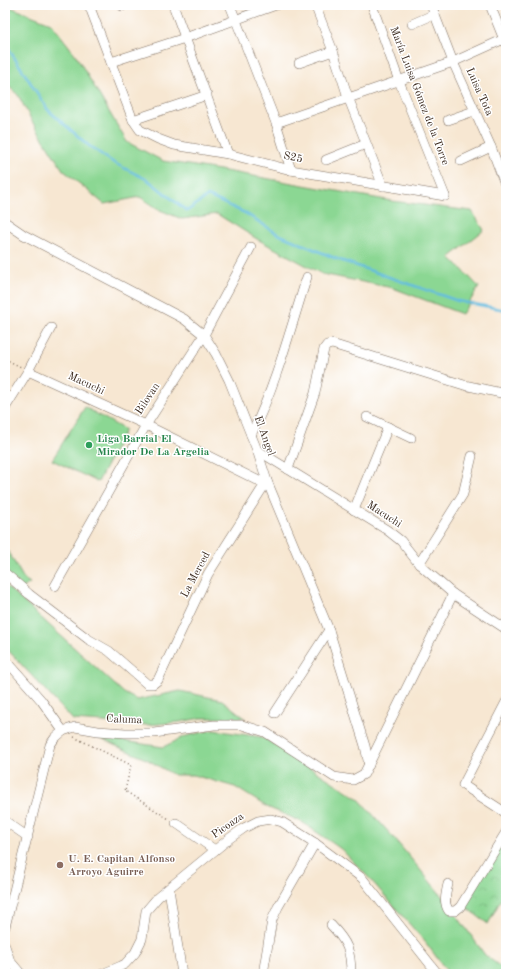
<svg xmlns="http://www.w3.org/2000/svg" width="511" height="979" font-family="'Old Standard TT',serif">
<defs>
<pattern id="park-crowns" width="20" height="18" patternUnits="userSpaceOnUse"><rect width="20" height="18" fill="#8bd793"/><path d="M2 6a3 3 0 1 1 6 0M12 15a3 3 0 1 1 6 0" fill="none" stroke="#79b97e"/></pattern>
</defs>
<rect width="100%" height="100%" fill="#fff"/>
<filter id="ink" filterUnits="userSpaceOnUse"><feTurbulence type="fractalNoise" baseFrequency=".025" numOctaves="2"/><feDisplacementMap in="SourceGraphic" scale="8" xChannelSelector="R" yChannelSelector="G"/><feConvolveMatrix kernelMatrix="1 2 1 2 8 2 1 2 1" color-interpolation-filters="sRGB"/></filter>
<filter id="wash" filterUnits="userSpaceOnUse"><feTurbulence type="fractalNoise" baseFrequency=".012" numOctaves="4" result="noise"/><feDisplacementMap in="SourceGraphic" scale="16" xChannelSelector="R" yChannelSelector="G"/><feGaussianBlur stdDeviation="0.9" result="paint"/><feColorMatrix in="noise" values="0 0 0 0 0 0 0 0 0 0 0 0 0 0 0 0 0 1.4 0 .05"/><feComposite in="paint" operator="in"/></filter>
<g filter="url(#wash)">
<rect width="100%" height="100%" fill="#f7e7d2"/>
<g fill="#8bd793" stroke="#638058">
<path d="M5,5L51,23L75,54L127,142L163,161L220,170L392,201L472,211L484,230L450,257L479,287L462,314L393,288L322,274L257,239L217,214L182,219L160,210L140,197L104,204L63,170L33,123L18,95L5,83Z"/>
<path d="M85,407L125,430L98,482L52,460Z"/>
<path d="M5,546L24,579L30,583L23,588L5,572Z"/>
<path d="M5,585L124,693L137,700L180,691L222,700L245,718H201L180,722L147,725L73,720L5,647Z"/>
<path d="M213,730L262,737L358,798L393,837L437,890L455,913L485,955L506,971V974H449L426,943L371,880L341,849L302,822L267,807L235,787L193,775H174L148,760L96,737L163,747L186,736Z"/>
</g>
<path fill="url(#park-crowns)" stroke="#638058" d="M506,836V890L488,924L463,905Z"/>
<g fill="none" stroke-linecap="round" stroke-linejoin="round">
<path stroke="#62bce0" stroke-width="2.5" d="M5,43L48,110L88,145L114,163L148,180L187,211L208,196L245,213L278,234L337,259L458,301L506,310"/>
</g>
</g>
<g filter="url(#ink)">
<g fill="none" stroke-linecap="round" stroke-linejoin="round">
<g stroke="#7d6c5d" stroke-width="10">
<g id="minor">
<path d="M89,5L133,120L140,130L158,139L174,145L228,154L291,170L445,196"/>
<path d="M173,5L228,154"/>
<path d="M230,5L276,123L291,170"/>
<path d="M315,5L333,51L348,97L383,186"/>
<path d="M372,5L399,81L445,196"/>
<path d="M431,5L453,62L491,147L506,187"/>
<path d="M490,5L505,42"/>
<path d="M122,6L125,5"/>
<path d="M412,24L435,14"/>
<path d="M111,62L185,38L276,5"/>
<path d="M299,63L333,51"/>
<path d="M133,120L207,95"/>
<path d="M448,120L474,111"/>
<path d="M276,123L453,62L504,39L506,37"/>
<path d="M326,160L366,144"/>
<path d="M461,161L491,147"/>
<path d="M5,222L24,235L184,319L204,335L216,354L229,380L257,450L267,481L329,630L365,746L369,765"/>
<path d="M28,371L146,425L265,484"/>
<path d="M5,408L28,371L51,328"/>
<path d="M367,417L411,438"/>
<path d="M251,435C276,385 290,330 307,277"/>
<path d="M257,450L387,530L401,541L419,564L453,594L506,629"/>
<path d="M288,469L315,393L324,349L327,345L332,344L464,385L506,394"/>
<path d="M354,510L388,427"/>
<path d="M419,564L463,494L472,456"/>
<path d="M5,573L29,594L88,639L109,651L147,684H153L158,680L208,574L267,481"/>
<path d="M55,586L146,425L204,335L251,247"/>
<path d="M5,659L41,700L63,731"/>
<path d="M506,702L463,785L506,813"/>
<path d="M275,713L329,630"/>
<path d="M5,821L28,837"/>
<path d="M176,823L215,850"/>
<path d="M448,884C446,893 443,903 449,911H455L460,907L506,832"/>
<path d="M169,889L182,974"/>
<path d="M331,925C347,942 351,950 351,974"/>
<path d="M5,927L50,745L55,738L63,731L75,727L98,731L125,733H154L214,725H242L265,732L334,777L353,780L364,774L453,594"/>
<path d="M5,946L10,961L21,974"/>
<path d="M102,974L121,966L125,964L135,953L142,939L146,911L158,897L230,838L244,828L258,821L271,819L282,822L315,843L362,878L438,974"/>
<path d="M263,974L272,920L278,907L315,843"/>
</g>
</g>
<g stroke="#7d6c5d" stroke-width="1.5" stroke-dasharray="1 3" stroke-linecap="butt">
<path d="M5,359L21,367"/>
<path d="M74,737L131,765L125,791L169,819"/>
</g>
<use href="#minor" stroke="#fff" stroke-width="9"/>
</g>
</g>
<circle fill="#2e9e5b" stroke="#fff" stroke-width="1.5" cx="89" cy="445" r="4"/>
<circle fill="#8d6e63" stroke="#fff" stroke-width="1.5" cx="60" cy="865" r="4"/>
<g text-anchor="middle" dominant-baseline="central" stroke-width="3" stroke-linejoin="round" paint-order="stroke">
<g font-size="11" fill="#3b2a1e" stroke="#fff">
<text transform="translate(479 92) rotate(66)">Luisa Tota</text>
<text transform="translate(419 96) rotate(69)">María Luisa Gómez de la Torre</text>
<text transform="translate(293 158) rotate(12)">S25</text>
<text transform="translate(86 384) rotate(25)">Macuchi</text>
<text transform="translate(148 399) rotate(-57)">Bilovan</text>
<text transform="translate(264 436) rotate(70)">El Angel</text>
<text transform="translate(384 515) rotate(33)">Macuchi</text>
<text transform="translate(196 575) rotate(-62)">La Merced</text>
<text transform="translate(124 720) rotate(2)">Caluma</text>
<text transform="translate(228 826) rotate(-35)">Picoaza</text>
</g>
<g font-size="11" font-weight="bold" fill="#27864d" stroke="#fff" text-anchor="start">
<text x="97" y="439">Liga Barrial El<tspan x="97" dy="13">Mirador De La Argelia</tspan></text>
</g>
<g font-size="11" font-weight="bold" fill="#785e54" stroke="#fff" text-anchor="start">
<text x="68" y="859">U. E. Capitan Alfonso<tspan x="68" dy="13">Arroyo Aguirre</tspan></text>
</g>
</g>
<rect width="511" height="979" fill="none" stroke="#fff" stroke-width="20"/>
</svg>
